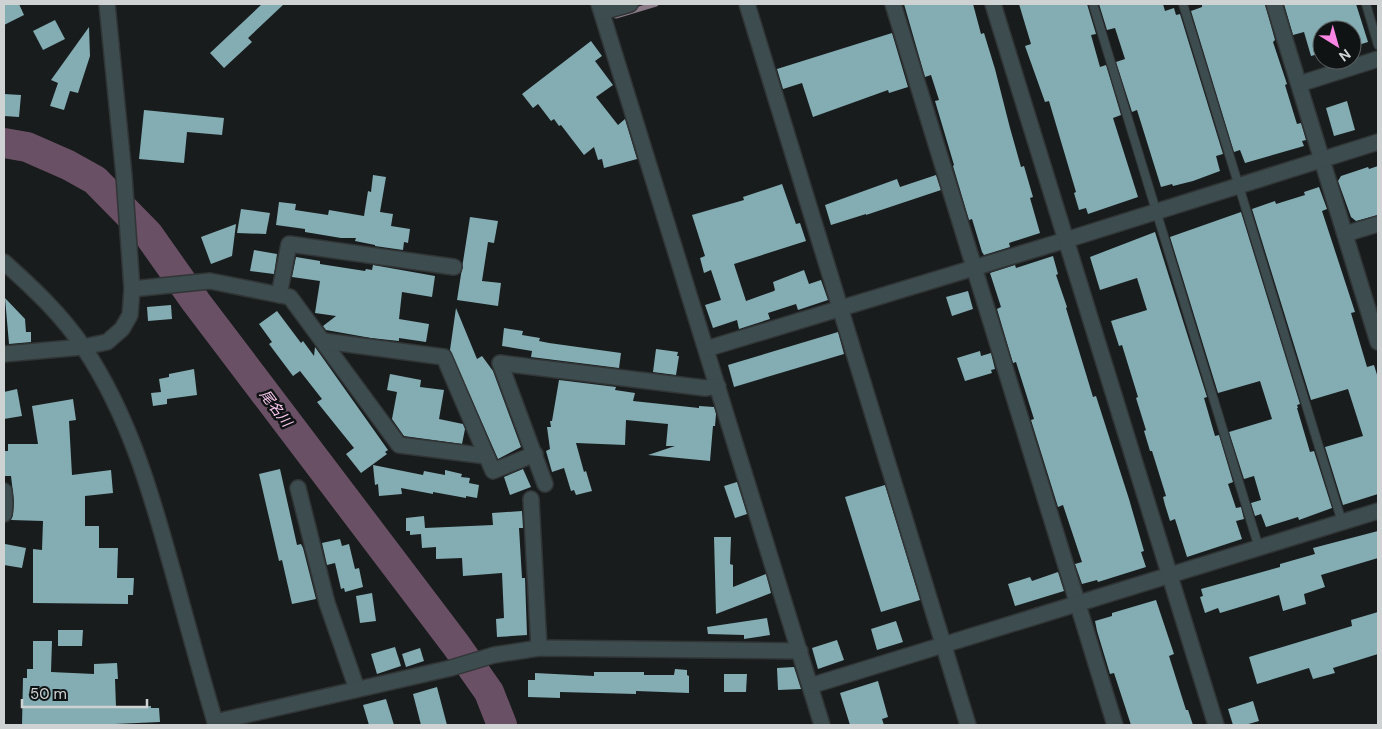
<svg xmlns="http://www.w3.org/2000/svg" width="1382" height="729" font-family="'DM Sans','Noto Sans JP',sans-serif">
<rect width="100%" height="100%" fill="#181c1d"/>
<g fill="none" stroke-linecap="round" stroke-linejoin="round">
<path stroke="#887785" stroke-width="5" d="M616,16L656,4"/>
<path stroke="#6a5064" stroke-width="30" d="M4,143L27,147L68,165L95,180L148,234L196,302L456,645L489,692L502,725"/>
</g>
<g fill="#83acb3">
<path d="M4,4H19L24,15L4,25Z"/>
<path d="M262,4H284L248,38L252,42L224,68L210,53Z"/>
<path d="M904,4H973L981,34L984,33L995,69L1010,128L1021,167L1024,166L1033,197L1030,198L1040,233L1009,243L1010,247L984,255L982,252L972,219L969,220L953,166L954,165L935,101L939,100L931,75L925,77Z"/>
<path d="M1019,4H1087L1096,34L1091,35L1100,67L1106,65L1121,115L1113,118L1138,197L1088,214L1086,208L1079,210L1074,193L1076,192L1049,101L1045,102L1025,46L1031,44Z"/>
<path d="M1099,4H1163L1165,11L1174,8L1176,15L1180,14L1223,154L1216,156L1220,171L1193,181L1173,186L1172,184L1161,187L1137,110L1132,112L1116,62L1125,59L1115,28L1107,30Z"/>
<path d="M1202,4H1265L1275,40L1273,42L1287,84L1285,85L1296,121L1297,124L1301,123L1306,140L1302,141L1304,146L1245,163L1240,150L1234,152L1191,11L1202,7Z"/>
<path d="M1284,4H1356L1368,42L1352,47V30H1322V53L1311,56L1304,32L1293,35Z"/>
<path d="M55,20L65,39L43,50L33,31Z"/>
<path d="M89,27L90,56L78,93L70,91L64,110L50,106L58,83L51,80Z"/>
<path d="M892,33L908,87L889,93L888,90L813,117L802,83L783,89L777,69Z"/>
<path d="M591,41L602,56L595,61L613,85L596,97L618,125L625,119L637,159L604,168L602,159L598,160L594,147L584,155L561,125L559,126L554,119L551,121L538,104L533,108L522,94Z"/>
<path d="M4,94L21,95L19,117L4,116Z"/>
<path d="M1347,101L1355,130L1334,136L1326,108Z"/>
<path d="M144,110L224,118L222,135L187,132L184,163L139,159Z"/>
<path d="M1378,166V215L1356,221L1351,217L1338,181L1341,176L1368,167L1369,169Z"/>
<path d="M373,175L386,177L380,212L393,214L391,226L410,229L408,243L404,242L403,250L375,246V245L355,241L356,238H341L305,232V229L276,225L279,202L296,204L295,210L328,215L329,210L364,216L368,191L371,192Z"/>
<path d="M936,175L941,190L866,215V214L831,225L825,205L897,179L900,187Z"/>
<path d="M782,184L796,224L800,223L806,241L734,264L746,301L774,291L775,290L773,282L804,270L809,284L821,280L828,300L798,310L796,304L768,313L770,319L739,329L737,320L713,328L705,305L721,300L711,270L704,273L700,258L705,256L692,215L744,200L743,197Z"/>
<path d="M1319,187L1327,209L1322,211L1355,312L1351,313L1367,367L1374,365L1378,378V494L1343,505L1325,447L1363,436L1348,389L1311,400L1252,209L1275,201L1276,204L1305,195L1304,192Z"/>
<path d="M241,209L270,213L266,234L237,233Z"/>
<path d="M1241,212L1300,404L1297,405L1298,408H1297L1310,452L1314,451L1332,508L1299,520L1298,517L1266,527L1261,514L1255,516L1251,503L1261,500L1254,476L1244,479L1229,432L1272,419L1260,381L1218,393L1170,237Z"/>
<path d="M470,217L498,221L494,243L488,242L482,281L501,283L498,306L457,300Z"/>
<path d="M236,224L232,256L211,264L201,237Z"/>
<path d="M1155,232L1207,397L1204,398L1215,436L1219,435L1233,482L1228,484L1236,508L1241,507L1244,519L1236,521L1242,539L1187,557L1175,519L1170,521L1165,505L1163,497L1166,496L1152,451H1150L1144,431L1146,430L1136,398L1138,397L1122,345L1119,346L1111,321L1147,310L1137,278L1100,290L1090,257Z"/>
<path d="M254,250L277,254L274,274L250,271Z"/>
<path d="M1053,256L1058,274L1056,275L1067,307L1066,308L1093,397L1096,396L1129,499L1144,551L1141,552L1146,567L1098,582L1097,580L1082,584L1075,564L1082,562L1063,505L1058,507L1031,420L1034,419L1016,362L1013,363L997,309L1001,307L990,273L1015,265L1016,268Z"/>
<path d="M296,257L320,261V264L365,271L366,269L372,270L373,265L435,276L432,297L402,292L399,319L429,324L426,342L399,338V341L371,338L326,330L323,326L336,316L315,313L320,281L292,277Z"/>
<path d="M968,291L973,309L952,316L946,297Z"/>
<path d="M5,298L25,319L26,332H31V342L9,344Z"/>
<path d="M171,305L172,319L148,321L147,307Z"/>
<path d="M456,308L477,359L482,356L493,371L521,447L498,459L450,350Z"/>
<path d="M277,311L301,343L303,341L314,356L315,347L388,450L385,452L387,454L361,473L346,454L354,448L317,402L322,399L300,371L293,376L269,344L272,342L259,324Z"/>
<path d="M504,328L523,331L522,335L540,338L539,341L549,343L621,353L619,368L531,357L532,351L502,346Z"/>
<path d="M838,332L844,354L734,387L728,365Z"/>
<path d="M656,349L678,352L677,356H679L676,375L653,372Z"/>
<path d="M980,351L981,356L991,353L995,369L991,370L992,373L965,381L957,358Z"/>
<path d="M194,369L197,395L167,399V404L153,406L151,393L161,392L159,379L169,377V374Z"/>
<path d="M390,374L421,380L420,387L444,390L439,419L463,424L465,429L462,444L404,436L392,419L397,392L387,390Z"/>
<path d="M559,380L616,387L615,390L635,393L633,401L699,408V406L714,407L716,414L715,426H713L710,461L648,455L675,446H666L668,424L626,420L625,445L576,443L584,472L586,471L592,491L576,495L574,490L571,491L564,468L552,472L546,451L550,449L547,427H551L550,421H552Z"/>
<path d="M17,389L22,416L4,419V392Z"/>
<path d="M73,399L76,420L69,421L72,475L111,470L113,493L85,496V526H99V548H118L117,578H134L133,595H128V604L33,603V549L42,550L43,521L11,520L13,515L14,502L11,476H5V451H8V444H38L32,406Z"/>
<path d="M373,465L423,475L424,471L445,475V470L462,474L461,477L470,478L469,483L479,485L477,498L466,496V498L433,492V494L401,488L402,494L379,496L378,484L375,485Z"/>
<path d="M280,469L297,545L301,544L303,548L316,599L292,604L282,560L279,561L259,474Z"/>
<path d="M523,469L531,487L510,495L504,477Z"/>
<path d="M737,482L747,514L735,518L724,486Z"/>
<path d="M885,485L920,600L881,612L845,497Z"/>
<path d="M522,511L523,528H519L522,578H525L527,635L497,637L496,619L504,618L502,573L463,576L462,558L436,559V547L422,548L421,534L410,535V531H406V518L424,516L425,528L493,525L492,513Z"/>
<path d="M1378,531V558L1321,575L1325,587L1304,594L1306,604L1283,611L1279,595L1220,613L1218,608L1205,613L1200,597L1203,596L1201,589L1280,567V564L1315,554L1313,548Z"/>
<path d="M714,537H731L730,564L733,565V587L766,574L771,593L716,614Z"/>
<path d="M340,539L342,546L349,544L355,569L359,568L363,587L345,592L344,588L341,589L335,563L327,565L322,543Z"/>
<path d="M5,544L26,548L22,568L4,565Z"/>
<path d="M1058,572L1064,591L1015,606L1008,584L1030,577L1032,581Z"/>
<path d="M372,593L376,621L360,623L356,596Z"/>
<path d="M1156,600L1174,654L1169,656L1186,710H1188L1193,725H1131L1114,673L1110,674L1097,631L1095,621L1112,616V613Z"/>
<path d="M1378,612V654L1333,668L1335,673L1313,679L1309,668L1257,684L1249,657L1352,626L1351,620Z"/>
<path d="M767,618L770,635L744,639V635L708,634L707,627Z"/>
<path d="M896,621L903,642L877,650L871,629Z"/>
<path d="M58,630H83L82,646H58Z"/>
<path d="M837,640L844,660L818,669L812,648Z"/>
<path d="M33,641H52L51,672L94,674V664L117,663L118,679H115L116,707L151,706V708H159L160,722L92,725H22L23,678H27V669H33Z"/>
<path d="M395,647L401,666L377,674L371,654Z"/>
<path d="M420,648L424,661L406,667L402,654Z"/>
<path d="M794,667L801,689L778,690L777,668Z"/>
<path d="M675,669L687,670V675L689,676V693L636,691V694L560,692V698L528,697V680H535V673L594,676V672H644V675H674Z"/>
<path d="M724,674H747L746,692H724Z"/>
<path d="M878,681L888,717L882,719L884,725H850L840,693Z"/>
<path d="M437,687L447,725H421L413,694Z"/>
<path d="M386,699L394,725H369L363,705Z"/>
<path d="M1253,701L1259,721L1245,725H1233L1228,709Z"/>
</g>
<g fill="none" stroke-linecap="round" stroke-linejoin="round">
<g stroke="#323536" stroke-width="10">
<g id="service">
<path d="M1093,4L1259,548"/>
<path d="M1183,4L1342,522"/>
<path d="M1366,4L1378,45"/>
</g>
</g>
<g stroke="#323536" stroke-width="18">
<g id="minor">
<path d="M599,4L822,725"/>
<path d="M747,4L968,725"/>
<path d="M893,4L1115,725"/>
<path d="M1274,4L1378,342"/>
<path d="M602,12L630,4"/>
<path d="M1299,84L1378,59"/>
<path d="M1345,234L1378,224"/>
<path d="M132,289L210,281L290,297L399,445L486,456"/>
<path d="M279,295L289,244L454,267"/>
<path d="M324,341L444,357L493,471L535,454"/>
<path d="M706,349L1066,240"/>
<path d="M4,354L83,347"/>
<path d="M545,484L500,363L705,388L718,386"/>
<path d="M298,488L327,603L357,689"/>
<path d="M4,491L5,503L4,514"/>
<path d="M531,499L539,648"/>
<path d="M810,686L1378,511"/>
<path d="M215,722L451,668L494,655L539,648L800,651"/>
</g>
</g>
<g stroke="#323536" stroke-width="18">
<g id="tertiary">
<path d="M993,4L1216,725"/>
<path d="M1066,240L1378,142"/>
<path d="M4,262C33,288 62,315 84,348C128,414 150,489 171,565C186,618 200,672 216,725"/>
<path d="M83,347L107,342L122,329L130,315L132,289L124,176L107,4"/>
</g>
</g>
<use href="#service" stroke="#3c4c4f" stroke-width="8"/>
<use href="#minor" stroke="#3c4c4f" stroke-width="15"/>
<use href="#tertiary" stroke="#3c4c4f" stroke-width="15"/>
</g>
<g text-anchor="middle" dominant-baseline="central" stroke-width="5" stroke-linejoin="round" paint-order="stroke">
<g font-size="14" font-style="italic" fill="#fac7ed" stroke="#0f1314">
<text transform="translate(276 408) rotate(53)">尾名川</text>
</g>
</g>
<rect width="1382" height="729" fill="none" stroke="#cfd2d2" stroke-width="10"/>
<g transform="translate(1337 45) rotate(143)"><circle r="24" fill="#0f1314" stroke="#5c5f60"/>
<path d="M0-4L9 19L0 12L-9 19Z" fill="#fc86e4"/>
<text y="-8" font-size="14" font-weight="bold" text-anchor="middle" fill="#cfd2d2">N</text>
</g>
<path d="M22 699v8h125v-8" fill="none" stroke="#cfd2d2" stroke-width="2.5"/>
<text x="30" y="699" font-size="15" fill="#cfd2d2" stroke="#0f1314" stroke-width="4" paint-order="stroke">50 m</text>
</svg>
